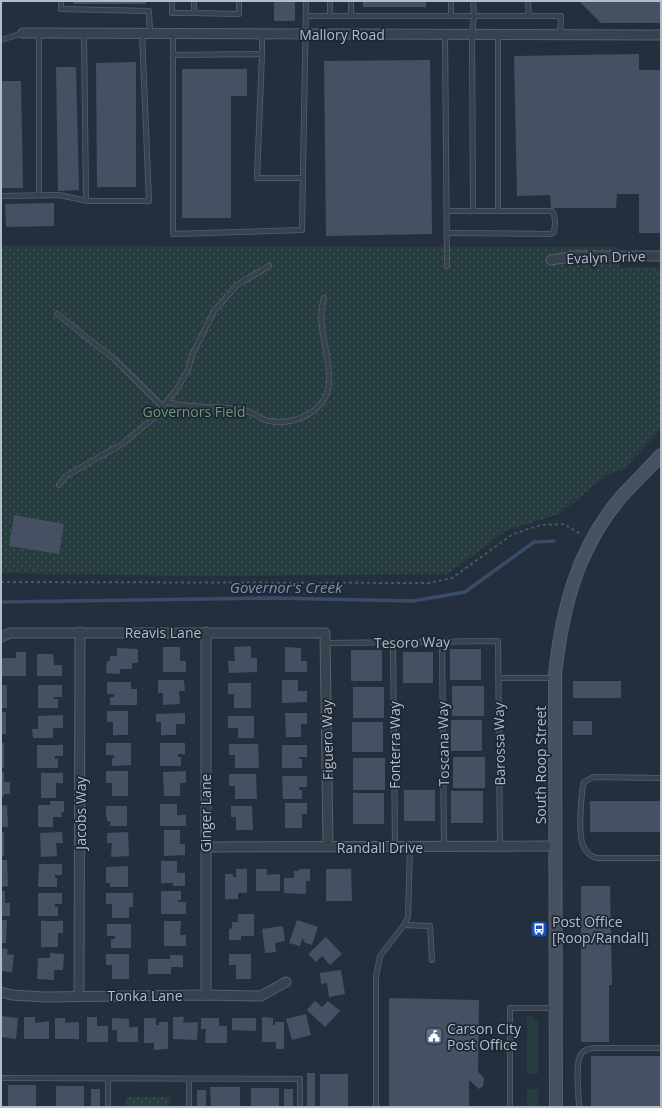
<svg xmlns="http://www.w3.org/2000/svg" width="662" height="1108" font-family="'Open Sans',sans-serif">
<defs>
<pattern id="park-dots" width="8" height="8" patternUnits="userSpaceOnUse"><rect width="8" height="8" fill="#263c3f"/><path d="M2 2h.1M6 6h.1" fill="none" stroke="#435659" stroke-width="1.8" stroke-linecap="round"/></pattern>
</defs>
<rect width="100%" height="100%" fill="#242f3e"/>
<g fill="#263c3f">
<path d="M527,1016H533V1018L538,1021V1074H527Z"/>
<rect x="527" y="1089" width="11" height="18"/>
</g>
<g fill="url(#park-dots)">
<path d="M1,246L618,247L619,267H661V429L624,469L608,474L559,514L507,530L448,574L193,576L1,573Z"/>
<path d="M126,1097H170L169,1107H126Z"/>
</g>
<g fill="none" stroke-linecap="round" stroke-linejoin="round">
<path stroke="#394c67" stroke-width="3.5" d="M1,602L273,598L413,601L465,592L534,542L554,541"/>
</g>
<g fill="#455162">
<rect x="73" y="1" width="73" height="3"/>
<rect x="274" y="1" width="21" height="20"/>
<rect x="363" y="1" width="63" height="6"/>
<path d="M579,1H661V23H601Z"/>
<path d="M639,54V70H661V233H639V194H617L616,208H551L550,195L517,196L514,56Z"/>
<path d="M430,60L432,234L326,236L324,61Z"/>
<path d="M136,62V187H97L96,63Z"/>
<path d="M56,67H76L79,190L58,191Z"/>
<path d="M182,69H247V96H231V218H182Z"/>
<path d="M1,81H21L23,188H1Z"/>
<path d="M54,203V226L6,227L5,204Z"/>
<path d="M14,515L64,524L59,554L9,546Z"/>
<path d="M251,646V658H257V672L229,673L228,661H235L234,647Z"/>
<path d="M163,647H180V661H186V672H163Z"/>
<path d="M285,647L301,648V661H307V672H285Z"/>
<path d="M117,648L138,649V663H132V669H120V674L106,673L107,661H110V656H117Z"/>
<rect x="450" y="649" width="31" height="31"/>
<rect x="351" y="650" width="31" height="31"/>
<path d="M16,652H26V676H2V658H16Z"/>
<rect x="403" y="652" width="30" height="31"/>
<path d="M37,654H53L54,665H62V676H37Z"/>
<path d="M158,680H184L185,691H179L180,704L163,705V693H158Z"/>
<path d="M282,680H298V691H307V702L282,703Z"/>
<rect x="573" y="681" width="48" height="17"/>
<path d="M107,682H131V689H137V705H110V697H114V694H107Z"/>
<path d="M228,683H251V708H234V694H228Z"/>
<rect x="1" y="685" width="6" height="23"/>
<path d="M38,685H62V697H54V699H58V708H38Z"/>
<rect x="452" y="686" width="32" height="30"/>
<rect x="353" y="687" width="31" height="31"/>
<path d="M107,711H128V735H113V722H107Z"/>
<rect x="1" y="712" width="5" height="22"/>
<path d="M185,713V724H176V735H161V722H156V714Z"/>
<path d="M285,713H307V724H301V737H286Z"/>
<path d="M63,715V728H53V738H33L32,729H38V716Z"/>
<path d="M228,716H254V738H238V728H228Z"/>
<rect x="451" y="720" width="31" height="31"/>
<rect x="573" y="721" width="19" height="14"/>
<rect x="352" y="722" width="31" height="30"/>
<rect x="1" y="743" width="3" height="25"/>
<path d="M106,743H131V765L112,766V758H114V755H106Z"/>
<path d="M160,743H185V754H178V757H181V766H160Z"/>
<path d="M229,744H258L259,768H235V755H229Z"/>
<path d="M37,745H63V756H55V759H58V768H37Z"/>
<path d="M282,745H307V757H299V759H302V768H282Z"/>
<rect x="453" y="757" width="32" height="31"/>
<rect x="353" y="758" width="32" height="32"/>
<path d="M106,771H128V796H112V783H106Z"/>
<path d="M186,771V783H180V796H164L163,772Z"/>
<path d="M1,772H4V782H10V794H4V797L1,796Z"/>
<path d="M41,773H63V783H56V798H41Z"/>
<path d="M229,774H256L257,799H235V786H229Z"/>
<path d="M282,776H307V787H299V790H302V799H283Z"/>
<rect x="404" y="790" width="31" height="31"/>
<rect x="451" y="791" width="32" height="32"/>
<rect x="353" y="793" width="31" height="31"/>
<path d="M50,801H64V812H61L62,817H53V827H38V805H50Z"/>
<rect x="590" y="801" width="71" height="31"/>
<path d="M285,803H307V814H302V828H285Z"/>
<path d="M160,804H177V815H186V826H160Z"/>
<path d="M7,805L8,827H1V806Z"/>
<path d="M106,806H127V826H110V821H107V817H106Z"/>
<path d="M231,806H252L253,830H236V817H231Z"/>
<path d="M164,830H180V844H185V855L164,856Z"/>
<rect x="1" y="832" width="3" height="24"/>
<path d="M62,832L63,843H56L57,856L41,857L40,833Z"/>
<path d="M128,832L129,856L111,857L112,843H107V833Z"/>
<path d="M1,860H7L8,886L1,887Z"/>
<path d="M161,861H177V873H185V886H173V883H161Z"/>
<path d="M39,864H62V875H55V878H57V887H38Z"/>
<path d="M128,866V887H110V883H106V867Z"/>
<path d="M236,869H247V893H238V899H225V874H233V877H236Z"/>
<path d="M256,869H267V875L280,874V891H256Z"/>
<path d="M299,869H310V881H306V894L284,893V878H294V871H299Z"/>
<path d="M326,869H351L352,901H326Z"/>
<path d="M581,886H610L612,985H609V1042H581Z"/>
<path d="M1,891H5V903H10V916H1Z"/>
<path d="M161,891H181V900H178V902H186V914H161Z"/>
<path d="M38,893H62V904H55V907H58V916H38Z"/>
<path d="M106,893H133V907H129V918H112V904H106Z"/>
<path d="M238,914H254V936H241V940H229V928L232,929V922H238Z"/>
<path d="M1,920H7L6,943H1Z"/>
<path d="M297,920L318,927L312,945L304,942L305,940L302,939L300,946L289,943Z"/>
<path d="M41,921H63V933H58V947H41Z"/>
<path d="M164,921H181L180,935H186V946H164Z"/>
<path d="M107,924H131V948H111V939H115V936H107Z"/>
<path d="M283,926L285,941L275,943L276,952L265,953L262,929Z"/>
<path d="M326,937L342,954L330,965L322,956L316,962L308,954Z"/>
<path d="M1,948L8,949L7,954L14,955L12,972L1,971Z"/>
<path d="M50,953L64,954L63,970H54V980L37,979L38,958H50Z"/>
<path d="M106,954H129V979H112V965H106Z"/>
<path d="M229,954H251V979H236V965H229Z"/>
<path d="M170,955H183V967H171V974H148V959H170Z"/>
<path d="M341,970L345,994L329,997L327,983L321,984L320,973Z"/>
<path d="M389,998L479,1000L478,1072L484,1078L483,1086L479,1089L469,1080V1107H389Z"/>
<path d="M315,1001L322,1007L328,1001L340,1011L325,1027L307,1010Z"/>
<path d="M306,1014L311,1035L292,1040L286,1019Z"/>
<path d="M1,1016L18,1018L16,1039L1,1037Z"/>
<path d="M24,1017H35V1023L49,1021V1039H24Z"/>
<path d="M87,1017H97V1026H108V1042H87Z"/>
<path d="M173,1017H184L183,1023L198,1022L197,1040L173,1039Z"/>
<path d="M262,1017L273,1018V1025H275V1022H284V1049H276V1042H262Z"/>
<path d="M55,1018H65V1023L79,1022V1039H55Z"/>
<path d="M112,1018L129,1019V1027H138V1042H117V1030H112Z"/>
<path d="M144,1018H156V1025H159V1022H168V1049L154,1050V1043H144Z"/>
<path d="M201,1018H219V1026H227V1043H205L206,1029H201Z"/>
<path d="M232,1018H256V1031L232,1030Z"/>
<rect x="591" y="1056" width="70" height="51"/>
<rect x="307" y="1073" width="8" height="34"/>
<rect x="320" y="1074" width="28" height="33"/>
<rect x="8" y="1085" width="28" height="22"/>
<rect x="56" y="1086" width="28" height="21"/>
<path d="M210,1087H240V1107H211Z"/>
<rect x="251" y="1088" width="28" height="19"/>
<rect x="91" y="1089" width="9" height="18"/>
<rect x="284" y="1089" width="9" height="18"/>
<rect x="197" y="1090" width="9" height="17"/>
</g>
<g fill="none" stroke-linecap="round" stroke-linejoin="round">
<g stroke="#565f6c" stroke-width="6">
<g id="lane">
<path d="M61,1V9L149,11L150,33"/>
<path d="M172,1V13H194"/>
<path d="M194,1V13L239,14V1"/>
<path d="M330,1V16"/>
<path d="M451,1V16"/>
<path d="M473,1L474,16H561L560,34"/>
<path d="M528,1L529,16"/>
<path d="M351,15V1"/>
<path d="M306,16H474L472,34L473,211"/>
<path d="M39,33V195"/>
<path d="M84,33L86,200"/>
<path d="M173,33V234L302,230L306,1"/>
<path d="M445,34L447,266"/>
<path d="M498,34V211"/>
<path d="M1,40L23,33"/>
<path d="M262,54V33"/>
<path d="M173,55L262,54L257,178H303"/>
<path d="M1,196L59,195L88,201H149L142,33"/>
<path d="M447,211H552C556,216 555,226 554,232L551,234L447,233"/>
<path d="M57,314L114,359L163,407"/>
<path d="M167,402C191,409 214,406 239,409C253,410 258,419 269,421C296,426 328,410 329,382C331,353 315,326 324,298"/>
<path d="M59,485L66,476L122,444L155,417L178,387L188,370L192,355L214,311L237,285L269,266"/>
<path d="M393,642L395,847"/>
<path d="M442,642L444,847"/>
<path d="M326,643L498,641L500,847"/>
<path d="M498,678H554"/>
<path d="M661,778L593,777L584,782C581,793 578,835 583,845C586,852 589,855 596,858H661"/>
<path d="M404,925L430,926L432,960"/>
<path d="M1,1078L300,1079V1107"/>
<path d="M189,1079V1107"/>
<path d="M108,1107V1079"/>
<path d="M376,1107V977L380,956L404,925L408,917L410,847"/>
<path d="M510,1107V1008H554"/>
<path d="M579,1107C579,1095 574,1061 582,1053C585,1049 589,1049 594,1048H661"/>
</g>
</g>
<g stroke="#565f6c" stroke-width="11">
<g id="street">
<path d="M23,33L661,35"/>
<path d="M551,260L575,256H661"/>
<path d="M1,637L10,633H325L328,847"/>
<path d="M205,847L554,846"/>
<path d="M1,992L12,995L45,997L206,995L261,996L286,982"/>
<path d="M79,995L80,632"/>
<path d="M206,995V632"/>
</g>
</g>
<g stroke="#565f6c" stroke-width="14">
<path id="secondary" d="M556,1107L555,675C562,609 577,549 621,497C634,483 648,469 661,455"/>
</g>
<path stroke="#44595c" stroke-width="2" stroke-dasharray="3 3" stroke-linecap="butt" d="M1,582L429,583L452,578L513,534L531,528L542,525L564,524L582,535"/>
<use href="#lane" stroke="#38414e" stroke-width="4.5"/>
<use href="#street" stroke="#38414e" stroke-width="9"/>
<use href="#secondary" stroke="#465061" stroke-width="12"/>
</g>
<defs>
<g id="bus-square" transform="scale(0.9)"><rect x="-9" y="-9" width="18" height="18" rx="4" fill="#1a4fb4" stroke="#1d2633"/><path d="M-5-6H5V4H4V6H2V4H-2V6H-4V4H-5ZM-3.5-4V0h7V-4ZM-3.5 1.2v1.5H-2V1.2ZM2 1.2v1.5H3.5V1.2Z" fill="#fff"/></g>
<g id="civic-square" transform="scale(0.9)"><rect x="-9" y="-9" width="18" height="18" rx="4" fill="#5c6f8a" stroke="#1d2633"/><path d="M-.6-6.5H3V-4.5H.6V-3L4-1V1h2V6H-6V1h2V-1L-.6-3ZM-1.2 2.5V6h2.4V2.5Z" fill="#fff"/></g>
</defs>
<g fill-rule="evenodd">
<use href="#bus-square" x="539" y="929"/>
<use href="#civic-square" x="434" y="1036"/>
</g>
<g text-anchor="middle" dominant-baseline="central" stroke-width="3.5" stroke-linejoin="round" paint-order="stroke">
<g font-size="14" fill="#b4bcc9" stroke="#1d2633">
<text x="342" y="34">Mallory Road</text>
<text transform="translate(606 257) rotate(-2)">Evalyn Drive</text>
<text x="163" y="632">Reavis Lane</text>
<text transform="translate(412 642) rotate(-1)">Tesoro Way</text>
<text transform="translate(327 740) rotate(-91)">Figuero Way</text>
<text transform="translate(443 744) rotate(-91)">Toscana Way</text>
<text transform="translate(499 744) rotate(-91)">Barossa Way</text>
<text transform="translate(394 745) rotate(-90)">Fonterra Way</text>
<text transform="translate(540 765) rotate(-90)">South Roop Street</text>
<text transform="translate(80 813) rotate(-90)">Jacobs Way</text>
<text transform="translate(205 813) rotate(-90)">Ginger Lane</text>
<text x="380" y="847">Randall Drive</text>
<text x="145" y="995">Tonka Lane</text>
</g>
<g font-size="14" fill="#6b9a76" stroke="#1d2633">
<text x="194" y="411">Governors Field</text>
</g>
<g font-size="14" fill="#b4bcc9" stroke="#1d2633" text-anchor="start">
<text x="552" y="921">Post Office<tspan x="552" dy="16">[Roop/Randall]</tspan></text>
<text x="447" y="1028">Carson City<tspan x="447" dy="16">Post Office</tspan></text>
</g>
<g font-size="15" font-style="italic" fill="#7c92b1" stroke="#1d2633">
<text x="286" y="587">Governor's Creek</text>
</g>
</g>
<rect width="662" height="1108" fill="none" stroke="#b4bcc9" stroke-width="4"/>
</svg>
